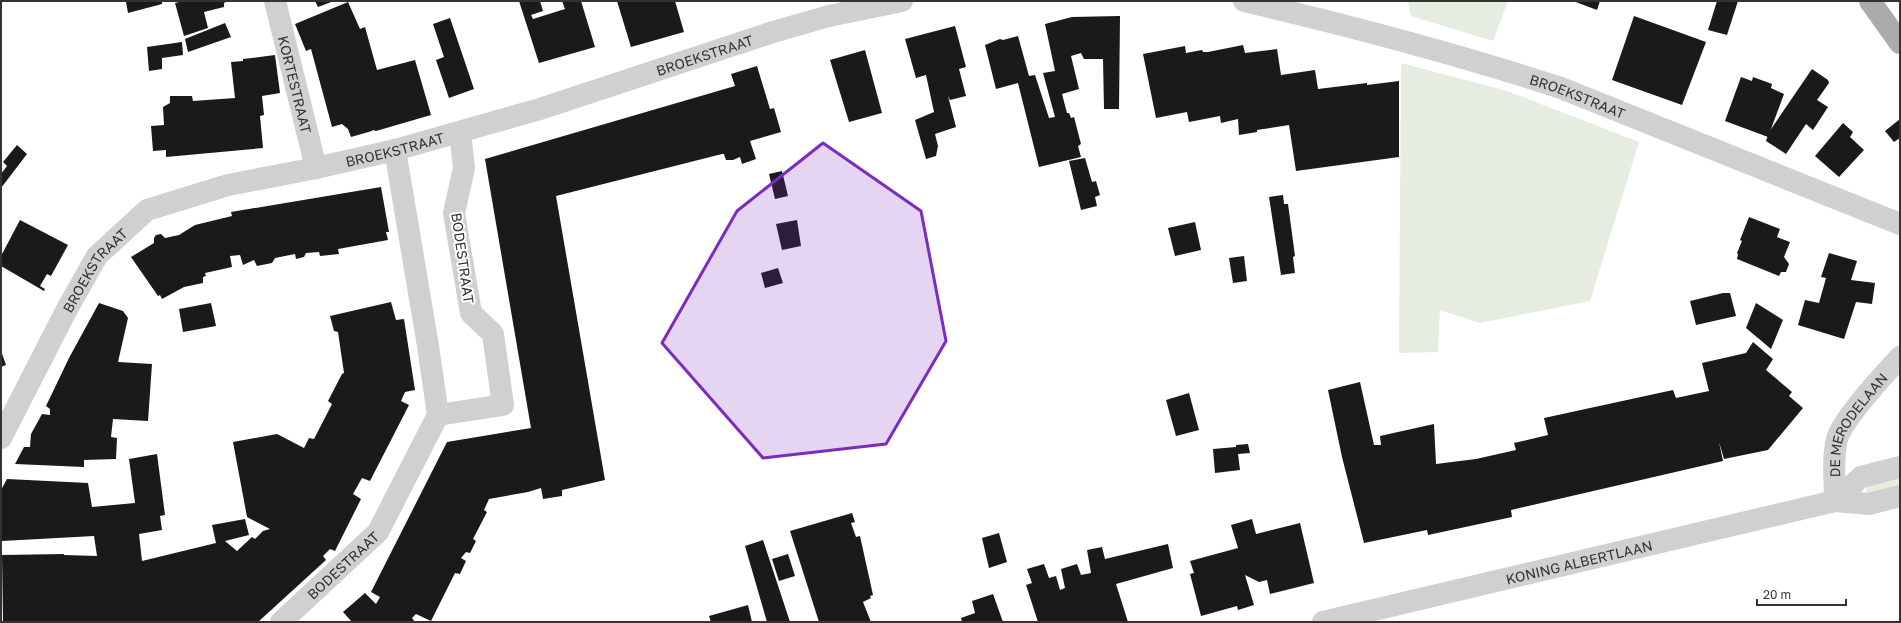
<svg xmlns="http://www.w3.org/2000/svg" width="1901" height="623" font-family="'Golos Text',sans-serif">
<rect width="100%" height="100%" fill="#fff"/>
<g fill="#e6ecdf">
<path d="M1408,1H1508L1493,41L1411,16Z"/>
<path d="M1401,63L1507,91L1639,142L1590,301L1480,323L1440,310L1438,352L1399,353Z"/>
<path d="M1900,477V488L1868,496L1866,491L1868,485Z"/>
</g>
<g fill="#1a1a1a">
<path d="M162,1V4L128,13L126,2L127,1Z"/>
<path d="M183,1H228L224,3V7L204,12L208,28L184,36L175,3Z"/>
<path d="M315,1H334L318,7Z"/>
<path d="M519,1H540L543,11L531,15L533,19L565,9L562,1H581L595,47L539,63Z"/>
<path d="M617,1H675L684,32L631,47Z"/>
<path d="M1573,1H1600L1597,10Z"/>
<path d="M1717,1H1738L1727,35L1708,30Z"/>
<path d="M348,2L360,29L365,27L377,70L415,60L431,115L376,131L373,130L372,131L351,137L348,129L342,124L332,127L311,49L306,51L295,24Z"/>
<path d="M1120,16L1119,109H1104L1103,59H1084L1081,53L1071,56L1079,89L1062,94L1067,113H1069L1071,118L1074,117L1081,144L1078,146L1081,157L1039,167L1018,83L996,89L985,45L1000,39L1003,40L1018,36L1029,76L1035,75L1049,118L1055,117L1043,73L1055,71L1045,24L1072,17Z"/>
<path d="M1634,16L1706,42L1682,105L1612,80Z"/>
<path d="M450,18L474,89L449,98L436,60L444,57L433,24Z"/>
<path d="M225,23L231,37L188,52L185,39Z"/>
<path d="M955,26L966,67L959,69L966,96L950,100L948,96L956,127L935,134L938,146L936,156L926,159L915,120L934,112L926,75L916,78L905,39Z"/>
<path d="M182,42L183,55L162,58V69L149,71L147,47Z"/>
<path d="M1243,45L1245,53L1277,49L1281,75L1315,70L1318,89L1367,83V85L1399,81V157L1296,171L1289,125L1257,130V132L1239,135L1238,119L1221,123L1220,116L1189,122L1187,112L1156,118L1143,54L1185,46L1186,53L1202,50L1203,52H1208Z"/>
<path d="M865,50L882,113L849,122L830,60Z"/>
<path d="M275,55L280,93L262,96L264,115L260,116L263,148L166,157V150L153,151L151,126L164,125L163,107L170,103V96H192L193,101L235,98L231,62L243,61V59Z"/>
<path d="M757,66L770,109L774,108L781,132L750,141L756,159L742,164L740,157L733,160H726L724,154H722L556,196L605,480L562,490V496L543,499L541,488L528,492L489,499L484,510L487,512L473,539L476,541L470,553L466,552L461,558L466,561L460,574L455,573L431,621L416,614L412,618L415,622H352L343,612L365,593L376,604L380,597L371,592L447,442L531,428L485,159L735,86L731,74Z"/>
<path d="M1812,69L1828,80L1829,83L1817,100L1828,107L1813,130L1806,124L1786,154L1766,141L1769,132Z"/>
<path d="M1741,77L1752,81L1753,77L1772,84L1771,88L1784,94L1768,137L1725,121Z"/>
<path d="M1900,119V138L1894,142L1885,131Z"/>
<path d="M1843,123L1853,132L1850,137L1864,150L1839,177L1815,156Z"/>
<path d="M17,145L27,154L1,188V174L7,166L3,162Z"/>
<path d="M1085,158L1092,182L1096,181L1100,195L1095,197L1097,206L1081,210L1069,161Z"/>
<path d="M782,171L788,196L775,199L769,174Z"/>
<path d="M381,187L389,232H386L388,240L338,249L339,254L320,256L319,252L306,253L304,257L296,259L295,254L275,258L272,263L257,266L254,260L243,265L240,255L230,256L232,267L205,273L206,276L203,277V283L184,287L162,299L160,295L158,296L131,257L154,243V238L156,235L161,234L165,238L179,235L195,225L232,216L231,212Z"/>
<path d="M1283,195L1284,204H1288L1295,256L1293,257L1295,273L1281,275L1269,197Z"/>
<path d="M1749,217L1780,229L1777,237L1790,242L1784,257L1789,264L1786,272H1781L1779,276L1737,259L1738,254L1737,253L1742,241L1740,240Z"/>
<path d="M20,220L68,245L51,276L47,274L40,286L45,289L44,291L1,266V256Z"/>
<path d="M797,220L801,246L782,250L776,224Z"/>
<path d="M1195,222L1201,250L1175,256L1168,228Z"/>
<path d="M1829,253L1857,261L1851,280L1875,283L1872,304L1856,302L1844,339L1798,325L1805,300L1819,303L1826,278L1821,277Z"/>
<path d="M1244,256L1247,281L1233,283L1229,258Z"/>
<path d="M778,268L783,283L765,288L761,273Z"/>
<path d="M1723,293H1730L1736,316L1696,325L1690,301Z"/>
<path d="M391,302L396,320L404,319L415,390L405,392L401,401L409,405L370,481L362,478L353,494L361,499L335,551L330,549L323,556L326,560L258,622H3L2,555L64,554V555L97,556L94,536L2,541L1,490L7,479L88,483L92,507L135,503L136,510L129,459L157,454L165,515L160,516L162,530L139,534L142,561L216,543L212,525L245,519L249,535L225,541L237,551L252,537L255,539L263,531L270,529L247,517L233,442L277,434L304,448L309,438L314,439L332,404L328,401L342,374L344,373L338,332L334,331L330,316Z"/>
<path d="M99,303L123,311L128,318L118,362L152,364L148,421L113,419L111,437L117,438L116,459L84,460V467L15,464L24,447H30L31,434L42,414L50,415V409L46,406L69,358Z"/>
<path d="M211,303L216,326L183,332L179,309Z"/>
<path d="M1756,303L1783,320L1771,349L1746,328Z"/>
<path d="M1753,342L1773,359L1766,370L1792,392L1789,396L1803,408L1768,450L1724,459L1719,442L1723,461L1511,510L1512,517L1428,535L1427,530L1364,543L1342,457L1328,390L1360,382L1374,445H1381L1380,436L1434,424L1436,464L1476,459L1516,450L1514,443L1548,435L1544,418L1673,390L1676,398L1709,391L1702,363L1746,353Z"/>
<path d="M1,351L6,365L1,367Z"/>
<path d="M1189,393L1199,430L1176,436L1166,400Z"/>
<path d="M1248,444L1250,453L1238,454L1240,470L1215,473L1213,449L1236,447V445Z"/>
<path d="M852,513L855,522L851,523L856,537L860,536L873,595L870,596L871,598L863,602L871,622H819L790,531Z"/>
<path d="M1252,519L1256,534L1300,523L1314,583L1270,594L1267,580L1259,582L1245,575L1254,605L1238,610L1237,606L1201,616L1190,574L1194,573L1190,561L1238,548L1231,525Z"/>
<path d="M999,533L1007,562L989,568L982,538Z"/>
<path d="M763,540L790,622H767L745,546Z"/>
<path d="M1168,544L1173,568L1116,584L1128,622H1038L1026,585L1032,583L1027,569L1044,564L1049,578L1056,576L1060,590L1065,588L1061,569L1077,564L1081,575L1091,573L1087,550L1102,547L1105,559Z"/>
<path d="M788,554L795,576L779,581L772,559Z"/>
<path d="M993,594L1003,622H962L961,618L975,613L972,601Z"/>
<path d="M748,605L752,622H711L709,616Z"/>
</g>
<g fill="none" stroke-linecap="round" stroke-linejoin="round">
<g stroke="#d0d0d0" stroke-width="22">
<path id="s1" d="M275,1L316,168"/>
<path id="s2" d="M1244,1C1351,26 1457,54 1561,88L1900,224"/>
<path d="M438,415L503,405L493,334L471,313L454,213L464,168L460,132"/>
<path id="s3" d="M1,438L67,309L97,256L147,210L228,185L316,168L395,150L540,109L773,32L829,16L902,1"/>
<path id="s4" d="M1835,501C1835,481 1832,459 1837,439C1843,418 1884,375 1900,357"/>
<path d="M1835,501L1861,477L1900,467"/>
<path id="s5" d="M281,622L378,532L438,415L428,346L395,150"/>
<path id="s6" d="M1323,622L1835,501L1869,504L1900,496"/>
</g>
<path stroke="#ababab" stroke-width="22" d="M1870,1L1900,43"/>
</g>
<path fill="#7b2cbf" fill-opacity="0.2" stroke="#7b2cbf" stroke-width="3" stroke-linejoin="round" d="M823,143L921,211L946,341L886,444L763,458L662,343L737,211Z"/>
<g text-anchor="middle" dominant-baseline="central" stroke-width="4" stroke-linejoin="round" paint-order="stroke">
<g font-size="14" fill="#333" stroke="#fff">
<text stroke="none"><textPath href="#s3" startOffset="853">BROEKSTRAAT</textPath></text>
<text stroke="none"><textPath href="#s1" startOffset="86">KORTESTRAAT</textPath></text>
<text stroke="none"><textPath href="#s2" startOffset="347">BROEKSTRAAT</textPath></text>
<text stroke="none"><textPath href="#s3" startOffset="529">BROEKSTRAAT</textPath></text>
<text transform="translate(463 258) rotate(82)">BODESTRAAT</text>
<text stroke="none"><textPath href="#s3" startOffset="193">BROEKSTRAAT</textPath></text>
<text stroke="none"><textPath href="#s4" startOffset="83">DE MERODELAAN</textPath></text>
<text stroke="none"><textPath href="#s6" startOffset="263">KONING ALBERTLAAN</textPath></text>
<text stroke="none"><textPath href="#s5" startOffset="84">BODESTRAAT</textPath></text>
</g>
</g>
<rect width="1901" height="623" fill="none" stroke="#333333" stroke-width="4"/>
<path d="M1757 599v6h89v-6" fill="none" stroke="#333333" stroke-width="2"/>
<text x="1763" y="599" font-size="12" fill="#333333" stroke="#ffffff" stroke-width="3" paint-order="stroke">20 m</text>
</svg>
